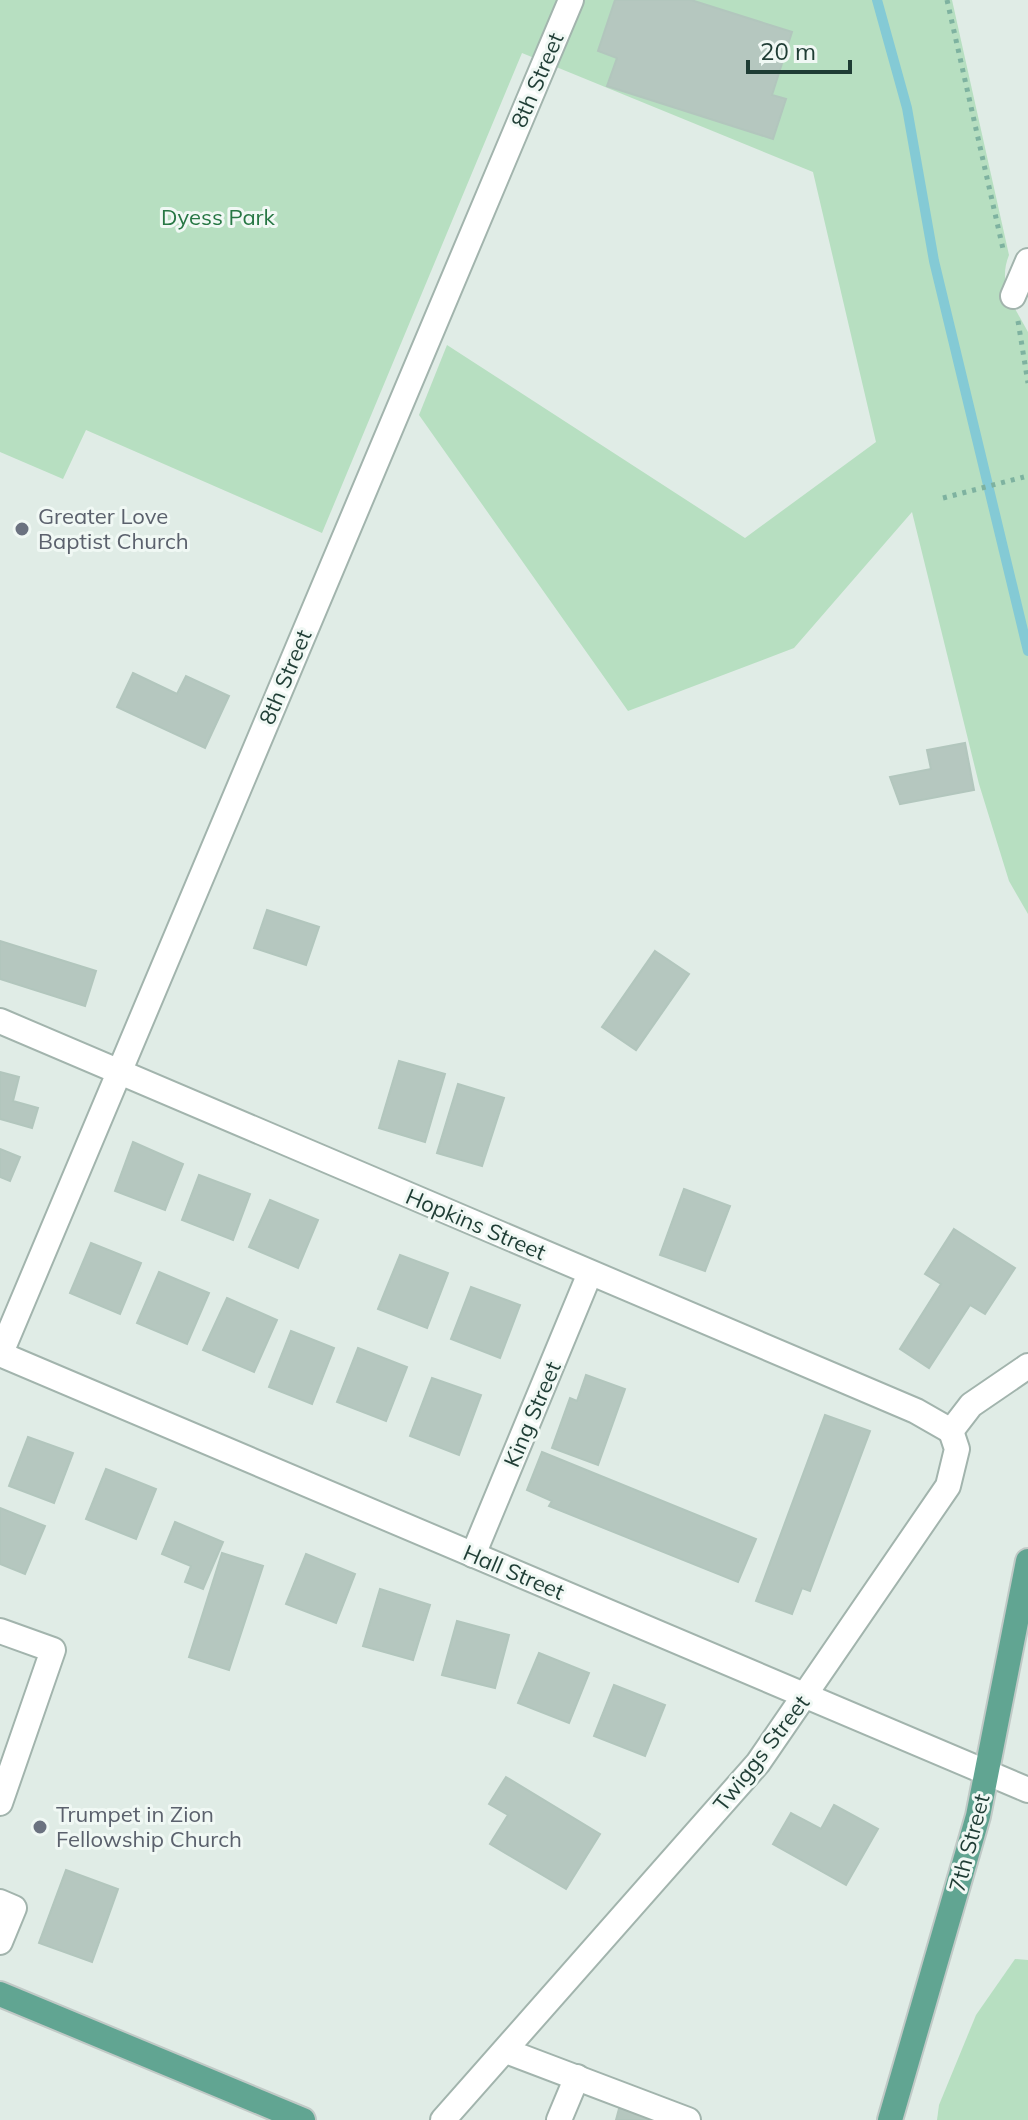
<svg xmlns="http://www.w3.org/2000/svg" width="1028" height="2120" font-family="Mulish,sans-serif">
<rect width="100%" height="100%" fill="#e0ece6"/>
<g fill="#b7dfc1">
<path d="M0,0H952L1009,255C997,285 1014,306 1028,332V914L1009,881L979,784L912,512L794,648L628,711L419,415L447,345L745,538L876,442L813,172L522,53L322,533L86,430L63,479L0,452Z"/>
<path d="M1015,1959L1028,1960V2120H937L939,2105L976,2015Z"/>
</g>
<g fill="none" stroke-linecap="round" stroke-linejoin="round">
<path stroke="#84cad5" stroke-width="10" d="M877,0L907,108L934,261L1028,651"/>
</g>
<g fill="#b5c7bf" stroke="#b2c6bd" stroke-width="2">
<path d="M615,0H691L792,32L772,95L786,99L773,139L607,86L617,58L598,51Z"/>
<path d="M133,673L177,694L186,676L229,696L205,748L117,707Z"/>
<path d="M965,743L974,790L900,804L890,777L931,769L927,750Z"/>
<path d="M267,910L319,927L306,965L254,948Z"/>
<path d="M0,941L96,971L85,1006L0,979Z"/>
<path d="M655,951L689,974L636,1050L602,1027Z"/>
<path d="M399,1061L445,1074L425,1142L379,1128Z"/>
<path d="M0,1072L19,1077L13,1101L38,1108L32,1128L0,1119Z"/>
<path d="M458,1084L504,1098L482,1166L437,1153Z"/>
<path d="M133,1142L183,1164L165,1210L115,1191Z"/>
<path d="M0,1149L20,1157L10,1181L0,1177Z"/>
<path d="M199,1175L250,1194L233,1240L182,1220Z"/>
<path d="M684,1189L730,1206L705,1271L660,1255Z"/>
<path d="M270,1200L318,1220L298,1268L249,1247Z"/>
<path d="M954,1229L1015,1268L985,1314L970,1305L929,1368L900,1349L941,1284L925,1274Z"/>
<path d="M91,1243L141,1263L120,1314L70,1293Z"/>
<path d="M400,1255L448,1273L427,1328L378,1309Z"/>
<path d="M159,1272L209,1293L187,1344L137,1323Z"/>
<path d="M471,1287L520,1305L500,1358L451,1339Z"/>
<path d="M227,1298L277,1320L254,1372L203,1350Z"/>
<path d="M291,1331L334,1348L312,1404L269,1387Z"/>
<path d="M358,1348L407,1367L386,1421L337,1402Z"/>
<path d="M586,1375L625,1389L598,1465L552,1448L570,1398L577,1401Z"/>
<path d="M432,1378L481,1395L459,1455L410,1436Z"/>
<path d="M825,1415L870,1431L810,1591L802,1588L792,1614L756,1601Z"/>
<path d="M28,1437L73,1453L54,1503L9,1486Z"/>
<path d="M542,1452L756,1539L738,1582L549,1506L552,1501L527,1490Z"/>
<path d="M106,1469L156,1489L136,1539L86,1519Z"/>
<path d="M0,1508L45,1526L25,1574L0,1564Z"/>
<path d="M175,1522L223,1542L203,1589L185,1582L191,1566L162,1554Z"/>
<path d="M222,1553L263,1566L229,1670L189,1657Z"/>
<path d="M306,1554L355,1574L336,1623L286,1604Z"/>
<path d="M380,1589L430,1605L413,1660L363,1646Z"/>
<path d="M457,1621L509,1635L495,1688L442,1675Z"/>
<path d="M539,1653L589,1673L569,1723L518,1703Z"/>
<path d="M614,1685L665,1705L645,1756L594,1736Z"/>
<path d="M506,1777L600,1834L566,1889L490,1844L508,1815L489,1804Z"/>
<path d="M834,1805L878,1829L846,1885L773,1844L791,1813L821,1829Z"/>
<path d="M66,1870L118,1889L92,1962L39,1943Z"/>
<path d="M620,2105L675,2120H616Z"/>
</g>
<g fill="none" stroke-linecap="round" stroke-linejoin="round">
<g stroke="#a2b4ad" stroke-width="28">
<g id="minor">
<path d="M1013,296L1028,261"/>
<path d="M0,1021L916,1411L951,1431"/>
<path d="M0,1354L1028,1790"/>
<path d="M0,1355L571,0"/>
<path d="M951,1431L971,1405L1028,1366"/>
<path d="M473,1555L590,1273"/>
<path d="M0,1631L53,1650L0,1803"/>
<path d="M0,1902L14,1908L0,1942"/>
<path d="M506,2051L688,2120"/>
<path d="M443,2120L758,1763L948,1486L957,1449L951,1431"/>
<path d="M559,2120L577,2077"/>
</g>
</g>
<g stroke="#c0c9c6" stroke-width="28">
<g id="major">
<path d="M0,1994L303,2120"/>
<path d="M890,2120L978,1816L1028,1561"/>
</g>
</g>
<g stroke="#7eb2a0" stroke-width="5" stroke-dasharray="4 6" stroke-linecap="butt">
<path d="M947,0L1003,249"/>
<path d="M1018,321L1028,383"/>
<path d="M943,498L1024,477"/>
</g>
<use href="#minor" stroke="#fff" stroke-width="24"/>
<use href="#major" stroke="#61a592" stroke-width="24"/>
</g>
<g fill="#6b7280" stroke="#f0f8f4" stroke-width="3">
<circle cx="22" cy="529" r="8"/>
<circle cx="40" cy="1827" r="8"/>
</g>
<g text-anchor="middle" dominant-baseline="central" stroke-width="6" stroke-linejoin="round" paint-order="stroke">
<g font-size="22" fill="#1f3d35" stroke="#f0f8f4">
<text transform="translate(537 80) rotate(-67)">8th Street</text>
<text transform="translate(285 677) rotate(-67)">8th Street</text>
<text transform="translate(476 1224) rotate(23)">Hopkins Street</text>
<text transform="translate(532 1414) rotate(-67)">King Street</text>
<text transform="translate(514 1572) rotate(23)">Hall Street</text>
<text transform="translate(761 1753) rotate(-52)">Twiggs Street</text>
<text transform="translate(969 1843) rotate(-75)">7th Street</text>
</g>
<g font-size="22" fill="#277744" stroke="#f0f8f4">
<text x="218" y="217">Dyess Park</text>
</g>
<g font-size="22" fill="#5b616d" stroke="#f0f8f4" text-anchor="start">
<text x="38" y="516">Greater Love<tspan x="38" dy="25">Baptist Church</tspan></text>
<text x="56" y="1814">Trumpet in Zion<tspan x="56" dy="25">Fellowship Church</tspan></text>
</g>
</g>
<path d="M748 60v12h102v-12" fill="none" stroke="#1f3d35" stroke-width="4"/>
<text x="760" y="60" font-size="24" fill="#1f3d35" stroke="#f0f8f4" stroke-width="6" paint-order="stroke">20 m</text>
</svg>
